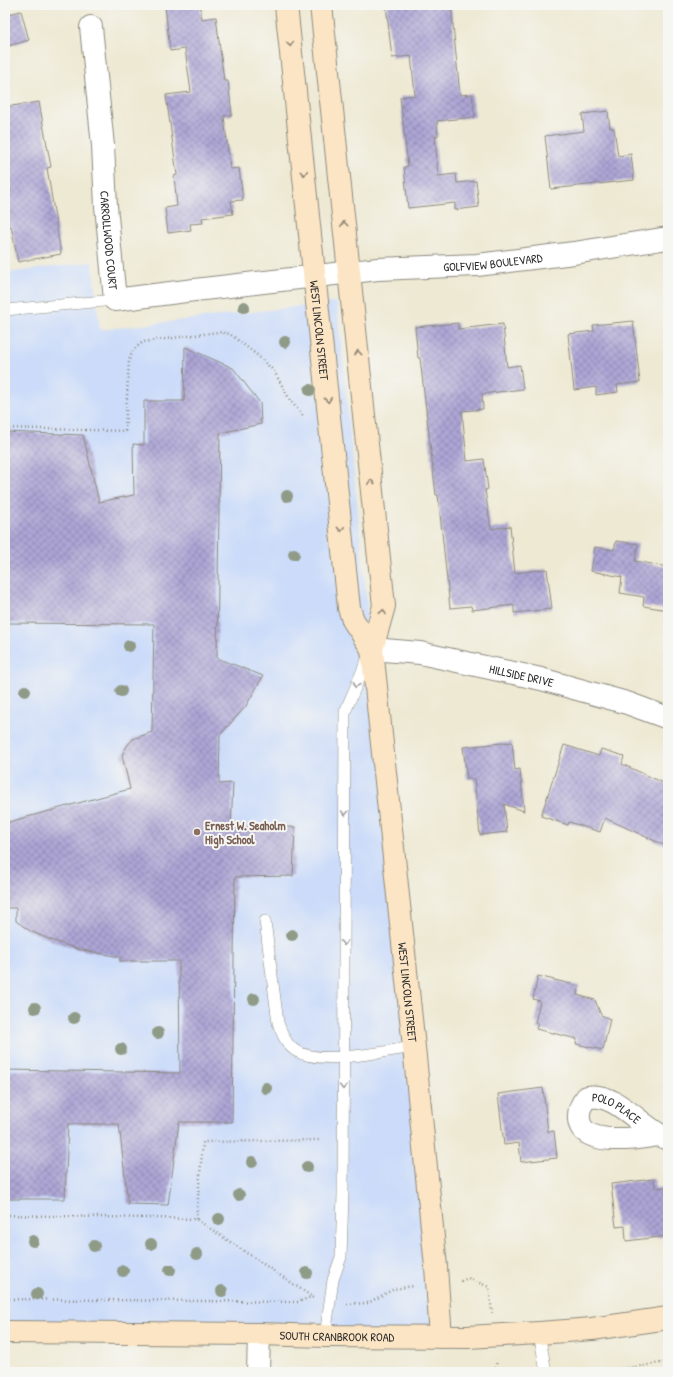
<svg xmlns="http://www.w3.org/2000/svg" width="673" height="1377" font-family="'Patrick Hand',sans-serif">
<defs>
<pattern id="building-cross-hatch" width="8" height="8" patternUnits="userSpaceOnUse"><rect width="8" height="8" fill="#ada6d6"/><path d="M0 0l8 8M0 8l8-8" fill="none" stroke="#8d87ae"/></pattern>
</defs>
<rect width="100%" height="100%" fill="#f6f6f2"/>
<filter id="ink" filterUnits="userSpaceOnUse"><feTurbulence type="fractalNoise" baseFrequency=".025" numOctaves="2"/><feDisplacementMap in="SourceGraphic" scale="8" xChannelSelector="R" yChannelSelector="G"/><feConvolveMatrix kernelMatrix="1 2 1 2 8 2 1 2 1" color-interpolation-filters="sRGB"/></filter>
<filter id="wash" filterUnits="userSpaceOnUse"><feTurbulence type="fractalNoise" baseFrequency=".012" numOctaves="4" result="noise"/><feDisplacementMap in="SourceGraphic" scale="16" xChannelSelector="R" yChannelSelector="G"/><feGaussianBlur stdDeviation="0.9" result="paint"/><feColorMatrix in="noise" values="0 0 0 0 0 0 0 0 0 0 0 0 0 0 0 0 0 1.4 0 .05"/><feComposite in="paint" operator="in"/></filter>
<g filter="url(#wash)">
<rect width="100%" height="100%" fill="#eee9d3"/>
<path fill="#cbdbf9" d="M92,262L100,330L337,302L440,1337L5,1333V273Z"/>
<g id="blocks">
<g fill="url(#building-cross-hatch)">
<path d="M165,5H200L202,19L216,17L224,81H228L232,115L224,116L230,169L239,168L243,200L231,201L233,214L202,218L203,223L190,224L191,230L168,233L165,208L177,206L174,176L177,175L166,95L191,92L185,49L170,51Z"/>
<path d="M386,5H451L460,95L472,94L475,117L437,121L438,136H435L438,176L456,174L457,183L476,181L479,207L455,210V203L408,208L404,167L408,166L400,97L415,95L411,56L392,58Z"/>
<path d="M21,11L29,40L5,47V15Z"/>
<path d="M39,102L51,167L47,168L61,254L18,262L11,226L5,228V193L11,192L5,161V107Z"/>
<path d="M608,111L610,128H614L618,156L631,154L634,180L551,189L545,136L584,131L582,114Z"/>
<path d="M633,321L640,382L617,385L618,392L596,395V387L574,390L568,334L594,331L593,325Z"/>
<path d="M458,323V329L503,324L507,367L520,365L523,389L482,394L483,409L462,411L467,461L484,459L488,489L485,490L491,529L510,526L515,573L547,569L552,609L514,613V605L472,610L471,606L450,608L438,495H436L420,358H418L415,327Z"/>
<path d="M185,347L233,368L260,403L261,424L220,433L217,658L263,676L246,706L220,735L219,784L233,783L231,828L295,827L293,876L235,877L232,1122H179L168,1205L128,1204L119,1124H68L65,1199H5V1070L180,1073L179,961H120V957L77,949L51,940L30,931L16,921V908H5V823L130,789L122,755L127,746L133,739L152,732L154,624L5,623V432L83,435L99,502L134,495L133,444L144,445V401H184Z"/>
<path d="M616,541L638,544L635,561L668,567V610L643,606L644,597L620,593L622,577L591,571L595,547L614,550Z"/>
<path d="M512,742L515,770L520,769L524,811L504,804L507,832L480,835L474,779H467L463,747Z"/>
<path d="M564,745L599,756L601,749L624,756L622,764L668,785V847L605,818L600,832L569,822L568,825L541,816Z"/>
<path d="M538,976L579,986L577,995L595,1000L601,1015L610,1019L603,1050L576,1044L577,1039L536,1029L538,1023H535L540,1001L533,999Z"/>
<path d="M543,1088L548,1132L554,1131L557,1158L521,1162L519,1143L504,1145L498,1094Z"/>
<path d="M654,1179L655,1188L665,1187L667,1200H668V1236L626,1241L625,1226L616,1227L611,1184Z"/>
</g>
</g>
</g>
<g filter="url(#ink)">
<use href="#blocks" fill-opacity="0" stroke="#8c8a7f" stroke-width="1"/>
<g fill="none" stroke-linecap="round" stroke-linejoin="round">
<g stroke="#8c8a7f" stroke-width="12">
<g id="lane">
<path d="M5,310L115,300"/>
<path d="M265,921L278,1023C282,1033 286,1045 296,1051C322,1066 384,1051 414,1047"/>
<path d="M539,1333L546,1372"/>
<path d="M325,1336L333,1280L341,1257L343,1194L345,712L369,655"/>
</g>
</g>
<g stroke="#8c8a7f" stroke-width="24">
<g id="street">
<path id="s1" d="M91,27L103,146L106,206L115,300L186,291L378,269L477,265L574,253L668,238"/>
<path id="s2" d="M372,649L420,653L541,679L627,703L668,718"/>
<path id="s3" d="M658,1135C640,1138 581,1148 579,1119C578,1110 581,1104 587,1097C618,1092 641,1129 668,1139"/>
<path d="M258,1372L259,1334"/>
</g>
</g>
<g stroke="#8c8a7f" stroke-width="24">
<g id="secondary">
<path id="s4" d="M286,5L349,608L353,620L372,649"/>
<path id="s5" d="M321,5L384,606L372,649L414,1047L436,1267L441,1337"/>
<path id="s6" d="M5,1332L259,1334L325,1336L468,1337L539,1333L592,1329L668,1318"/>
</g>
</g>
<g stroke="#8c8a7f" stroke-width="2.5" stroke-dasharray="1 3" stroke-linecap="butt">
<path d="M5,428L125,431L129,360L133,350L143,342L218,332L230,334L257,355L274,371L290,400L304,417"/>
<path d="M5,1215L196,1219L311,1296"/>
<path d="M196,1219L203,1142L320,1140"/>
<path d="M461,1281L468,1278L489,1287L492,1313"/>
<path d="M5,1299L298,1302L311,1297L313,1298"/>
<path d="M347,1304L368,1303L394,1289L414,1286"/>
<path d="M495,1372L497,1360"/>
<path d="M600,1372L668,1362"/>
</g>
<use href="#lane" stroke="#fff" stroke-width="11"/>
<use href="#street" stroke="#fff" stroke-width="22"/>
<use href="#secondary" stroke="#fce5c4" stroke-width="22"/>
</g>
<g fill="#8f9b87">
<circle cx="244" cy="307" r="6"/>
<circle cx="285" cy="342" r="6"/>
<circle cx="310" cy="390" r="6"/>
<circle cx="287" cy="496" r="6"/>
<circle cx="294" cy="554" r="6"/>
<circle cx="129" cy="646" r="6"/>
<circle cx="25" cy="691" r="6"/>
<circle cx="121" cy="691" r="6"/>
<circle cx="292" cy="935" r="6"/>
<circle cx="254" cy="999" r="6"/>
<circle cx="35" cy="1008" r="6"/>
<circle cx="74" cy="1018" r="6"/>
<circle cx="158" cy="1033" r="6"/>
<circle cx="121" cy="1049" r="6"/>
<circle cx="266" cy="1088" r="6"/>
<circle cx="252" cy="1162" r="6"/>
<circle cx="307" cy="1167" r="6"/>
<circle cx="239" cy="1195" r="6"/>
<circle cx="219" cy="1219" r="6"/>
<circle cx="33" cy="1241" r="6"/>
<circle cx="151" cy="1244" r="6"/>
<circle cx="94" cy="1246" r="6"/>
<circle cx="197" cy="1254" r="6"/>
<circle cx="170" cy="1270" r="6"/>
<circle cx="123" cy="1271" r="6"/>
<circle cx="307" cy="1273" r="6"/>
<circle cx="222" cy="1291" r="6"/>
<circle cx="37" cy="1294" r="6"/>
</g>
<defs><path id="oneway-chevron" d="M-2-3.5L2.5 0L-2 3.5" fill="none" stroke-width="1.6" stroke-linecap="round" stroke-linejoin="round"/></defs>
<g stroke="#948878">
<use href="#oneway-chevron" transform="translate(290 44) rotate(84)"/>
<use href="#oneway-chevron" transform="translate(304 173) rotate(84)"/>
<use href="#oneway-chevron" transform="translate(344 224) rotate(-96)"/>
<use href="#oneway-chevron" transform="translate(358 353) rotate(-96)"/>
<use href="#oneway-chevron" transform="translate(328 400) rotate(84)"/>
<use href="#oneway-chevron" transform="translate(371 482) rotate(-96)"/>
<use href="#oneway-chevron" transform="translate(341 529) rotate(84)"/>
<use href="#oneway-chevron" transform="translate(383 612) rotate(-79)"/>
</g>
<g stroke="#a0a0a0">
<use href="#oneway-chevron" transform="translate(356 685) rotate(113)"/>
<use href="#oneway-chevron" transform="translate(345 813) rotate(90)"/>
<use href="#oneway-chevron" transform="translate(344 943) rotate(90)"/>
<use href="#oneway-chevron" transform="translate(343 1087) rotate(90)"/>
</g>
</g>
<circle fill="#8d6e63" stroke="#f6f6f2" stroke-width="1.5" cx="197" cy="832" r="4"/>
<g text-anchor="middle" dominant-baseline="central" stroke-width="4" stroke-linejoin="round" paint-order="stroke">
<g font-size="12" fill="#2b2b2b" stroke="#f6f6f2">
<text stroke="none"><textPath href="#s1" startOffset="214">CARROLLWOOD COURT</textPath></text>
<text stroke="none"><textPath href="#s1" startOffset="654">GOLFVIEW BOULEVARD</textPath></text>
<text stroke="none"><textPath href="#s4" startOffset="327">WEST LINCOLN STREET</textPath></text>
<text stroke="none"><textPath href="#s2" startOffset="152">HILLSIDE DRIVE</textPath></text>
<text stroke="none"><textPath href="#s5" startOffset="994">WEST LINCOLN STREET</textPath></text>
<text stroke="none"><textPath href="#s3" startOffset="145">POLO PLACE</textPath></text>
<text stroke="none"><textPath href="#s6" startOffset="332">SOUTH CRANBROOK ROAD</textPath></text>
</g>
<g font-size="12" font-weight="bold" fill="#785e54" stroke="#f6f6f2" text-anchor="start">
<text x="205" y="825">Ernest W. Seaholm<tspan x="205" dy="14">High School</tspan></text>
</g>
</g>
<rect width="673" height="1377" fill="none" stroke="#f6f6f2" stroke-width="20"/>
</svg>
